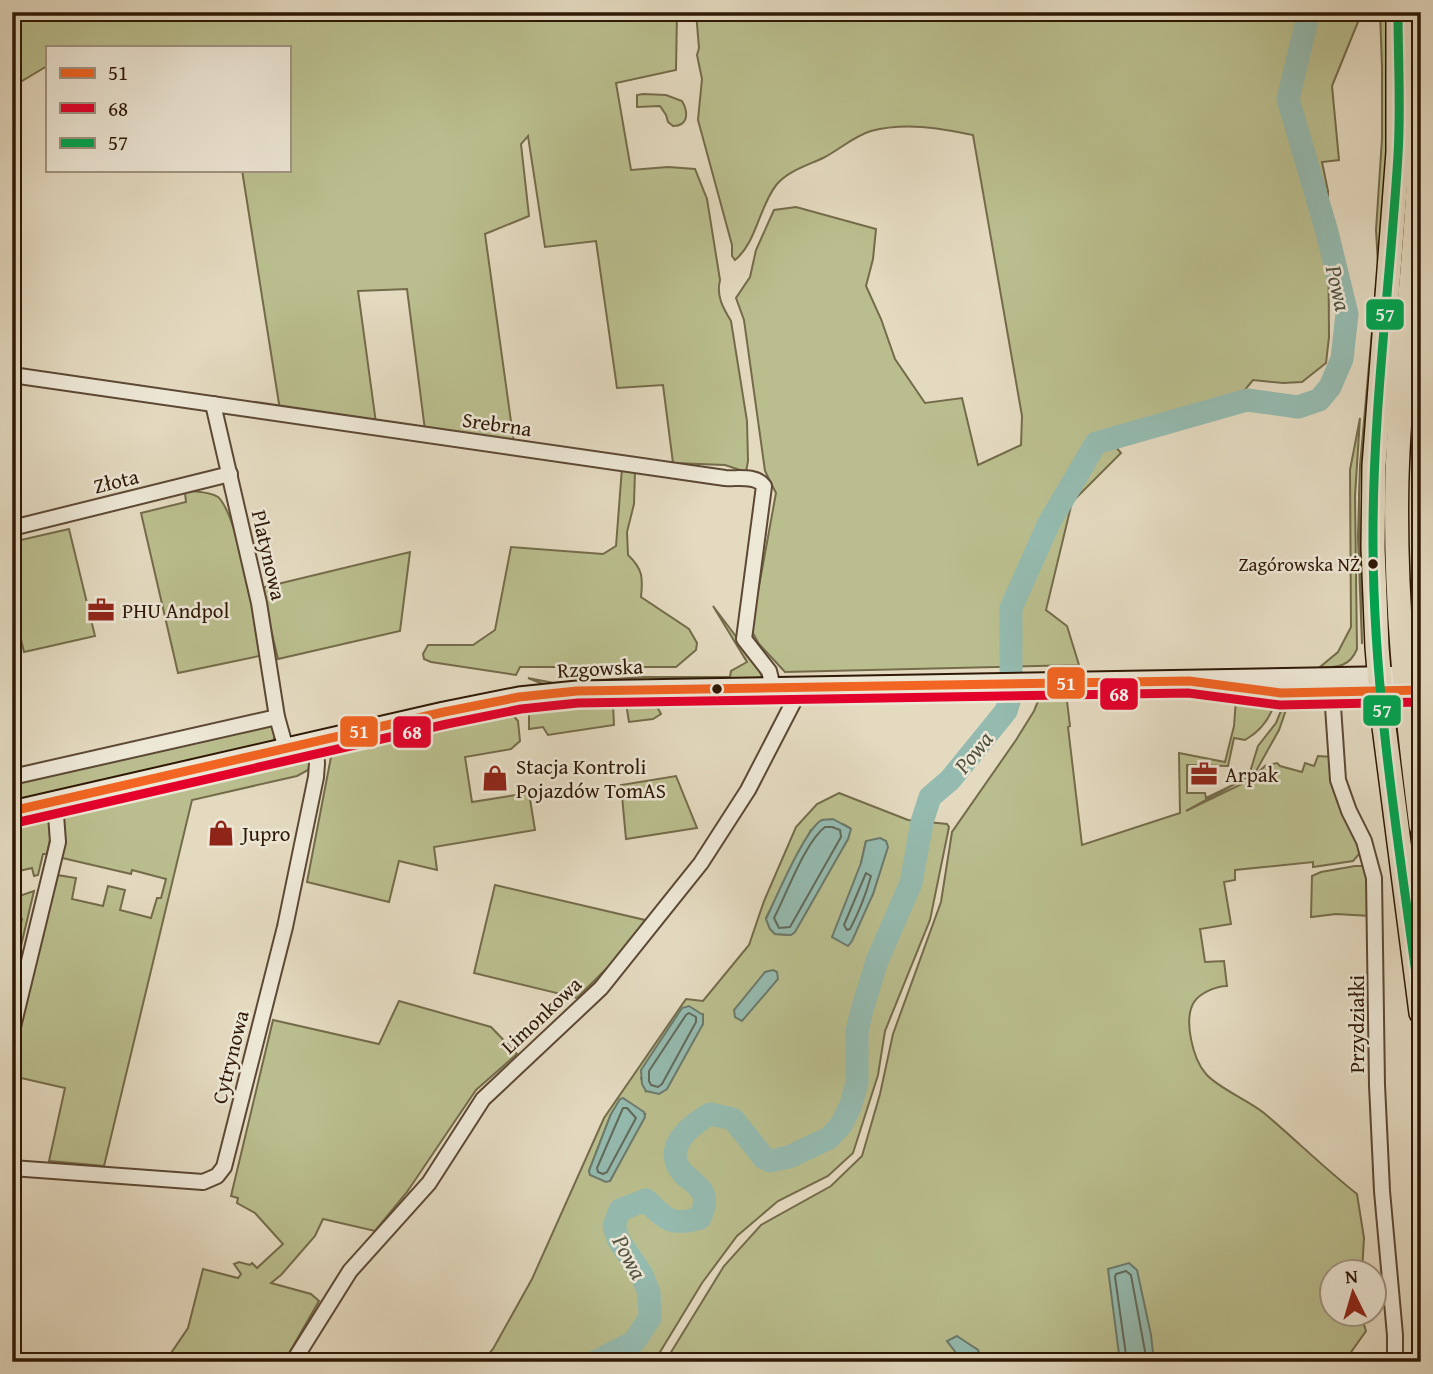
<svg xmlns="http://www.w3.org/2000/svg" width="1433" height="1374" font-family="'Gentium Book Plus',serif">
<rect width="100%" height="100%" fill="#e4dac0"/>
<filter id="stains"><feTurbulence type="fractalNoise" baseFrequency=".00286" numOctaves="4"/><feColorMatrix values="0 0 0 0 .2 0 0 0 0 .09 0 0 0 0 .02 0 0 0 .5 -.17"/></filter>
<radialGradient id="worn" r=".72"><stop offset=".6" stop-color="#630" stop-opacity="0"/><stop offset="1" stop-color="#630" stop-opacity=".3"/></radialGradient>
<g fill="#babe8e" stroke="#746b4a" stroke-width="2" fill-rule="evenodd">
<path d="M12,12H677L676,70L616,83L631,170L668,167L695,169L707,199L720,280C716,296 723,308 731,321L747,421L748,461L746,472L725,465L673,463L663,385L617,388L596,241L545,247L528,136L521,144L529,216L485,234L514,443L425,430L407,289L358,291L376,423L280,410L242,170H289V47H47V66L12,87Z"/>
<path d="M696,12H1362L1332,86L1339,160L1322,162L1328,191L1329,337L1326,363L1302,382L1283,383L1253,380L1244,391L1188,410L1104,433L1121,453L1072,502L1046,610L1067,626L1079,665L785,672L759,644L751,630L776,493L765,471L744,320L736,298L750,277L756,250L774,210L796,207L876,229L873,259L866,286L881,319L895,359L925,403L962,398L978,465L1021,445L1022,416L973,135C939,128 905,122 871,131C854,136 839,150 823,158C808,165 788,171 777,184C759,206 757,242 735,260L732,256V245L698,120L702,79L697,55L699,48Z"/>
<path d="M1380,12H1387L1389,138L1369,406L1360,466L1359,496L1362,644L1358,537L1360,466L1378,264L1376,230L1382,139V67Z"/>
<path d="M643,94L666,95L682,101C689,113 688,126 673,126L668,122L666,115L660,106L637,107V95Z"/>
<path d="M1360,418L1355,496L1357,649C1350,666 1338,668 1320,667L1338,652L1351,627L1350,470Z"/>
<path d="M622,468L635,470L634,504L627,532L628,555C643,569 643,578 641,597L689,629L697,643L696,650L676,667H520L516,675L431,662L424,659L423,654L428,645H473L495,630L511,547L603,554L616,546Z"/>
<path d="M191,491C200,492 211,492 218,497C237,513 258,626 264,655L178,673L141,513L186,502L185,493Z"/>
<path d="M69,529L95,636L24,652L12,602V542Z"/>
<path d="M410,552L400,631L278,659L261,588Z"/>
<path d="M713,606L759,667L762,678L553,688L528,678L554,683L645,677H730L731,671L747,662Z"/>
<path d="M1066,693L1070,726L1068,727L1082,845L1180,813L1179,753L1225,762L1234,726L1236,700L1274,705C1269,720 1259,732 1245,740L1234,738L1228,766L1187,765V793H1205L1206,798L1233,785L1250,772L1258,746L1276,723L1283,706L1287,707L1279,730L1255,773L1186,811L1250,780L1265,766L1277,763L1280,766L1302,772L1305,763L1314,766L1318,756L1333,757L1361,852L1353,861L1313,867V862L1235,870V880L1224,882L1231,924L1200,929L1205,962L1224,961L1227,986C1216,986 1200,993 1194,1002C1183,1020 1193,1059 1206,1074C1218,1088 1248,1100 1264,1113C1296,1140 1324,1168 1357,1194L1364,1238L1362,1272H1332V1314L1361,1315L1366,1331L1344,1362H1075L1074,1356L1031,1362H981L978,1350L963,1341L948,1362H665L724,1266L761,1225L831,1186L862,1156L880,1094L893,1034L941,902L952,832L1016,740L1034,711L1041,694Z"/>
<path d="M655,703L661,714L653,719L629,722L626,704Z"/>
<path d="M613,704L614,725L548,735L543,727L529,729V712Z"/>
<path d="M512,714L518,721L520,741L511,749L465,757L472,802L529,793L535,830L434,847L437,870L399,861L389,902L307,882L331,757L344,750Z"/>
<path d="M263,722L274,726V740L269,746L12,806V781Z"/>
<path d="M307,758L311,762L308,770L297,776L192,800L104,1166L49,1161L65,1088L12,1076V1059L57,875L76,878L72,899L103,906L108,886L125,890L120,910L151,918L157,898H161L166,879L132,870L131,874L58,857L63,816Z"/>
<path d="M676,776L697,828L626,839L621,785Z"/>
<path d="M839,793L908,820L947,824L949,827L930,920L885,1031L878,1075L853,1153L828,1176L778,1201L737,1236L702,1283L654,1362H482L493,1349L532,1279L604,1118L686,999L703,1001L749,945L764,901L796,827L817,804ZM843,824L850,828L848,839L790,935L775,934L770,929L766,918L811,830ZM866,841H886L887,848L873,894L861,863ZM703,1015V1024L646,1091L641,1078ZM611,1114H645L610,1181L589,1171Z"/>
<path d="M49,820L52,830L47,854H43L38,875L34,876L32,868L19,871L16,856L12,857V828Z"/>
<path d="M1355,866H1365L1368,875L1370,916L1336,914L1311,917L1312,876L1321,872Z"/>
<path d="M495,885L645,920L626,949L577,998L474,973Z"/>
<path d="M34,891L16,967L12,966V929L19,931L22,919L14,916L17,901L22,895Z"/>
<path d="M399,1001L491,1027L517,1054L476,1090L407,1192L375,1231L323,1219L315,1236L281,1275L271,1283L311,1294L319,1301L284,1362H165L188,1328L203,1269L238,1278L241,1274L234,1264L239,1262L250,1265L252,1263L257,1268L283,1244L255,1213L237,1203L238,1198L231,1196L273,1020L379,1044Z"/>
</g>
<g fill="#95bbb0" stroke="#6c7a6c" stroke-width="2">
<path d="M833,819L851,829L848,839L795,932L791,935L775,934L770,929L766,919C775,900 806,827 822,820C825,819 829,820 833,819Z"/>
<path d="M880,838L886,841L888,847L873,894L852,941L848,946L832,937L861,863L866,841Z"/>
<path d="M773,970L777,972L778,979L742,1021L735,1017L734,1010L765,972Z"/>
<path d="M689,1006L703,1015V1024L667,1089L659,1094L646,1091L642,1084L641,1070L682,1008Z"/>
<path d="M623,1098L644,1112L645,1117L610,1181L606,1182L590,1175L589,1171L611,1114L620,1099Z"/>
<path d="M1129,1263L1137,1270L1151,1335L1154,1362H1120L1108,1269Z"/>
<path d="M957,1336L978,1350L981,1362H948L956,1353L947,1341Z"/>
</g>
<g fill="none" stroke-linecap="round" stroke-linejoin="round">
<g stroke="#626a5a" stroke-width="2">
<path d="M825,827H832L840,830L841,837L790,927L779,928L774,918C786,895 805,842 825,827Z"/>
<path d="M866,873L871,876C866,894 859,912 850,929L847,930L844,925Z"/>
<path d="M689,1013L696,1017V1022L662,1084L658,1087L651,1085L649,1081V1071L686,1015Z"/>
<path d="M623,1108H627L636,1118L607,1172L603,1174L598,1172L597,1168Z"/>
<path d="M1127,1362L1115,1277L1116,1274L1126,1271L1131,1275L1147,1362"/>
</g>
<path stroke="#95bbb0" stroke-width="23" d="M595,1362L634,1342L650,1318L649,1293L642,1275L618,1239L614,1226L620,1210L646,1200C665,1219 671,1227 700,1218C716,1183 685,1185 677,1164C668,1142 694,1123 710,1114L733,1119L764,1158L770,1161L789,1157L829,1138L841,1125L850,1107L857,1083V1031L862,1010L877,961L911,883L922,822L930,797L950,780L1006,711L1011,695V608L1049,523L1096,443L1247,400L1298,407L1319,400L1330,387L1342,359L1347,314L1327,232L1288,99L1309,12"/>
<g stroke="#5c4834" stroke-width="18">
<g id="street">
<path d="M12,375L725,478C738,479 756,475 764,486L744,639L769,671L773,687"/>
<path d="M213,404L259,603L277,717L286,749"/>
<path d="M12,528L230,474"/>
<path d="M1332,692L1338,780L1349,811L1364,841L1374,878L1377,1085L1382,1191L1395,1335V1362"/>
<path d="M12,777L277,717"/>
<path d="M12,1031L58,842L56,815L53,801"/>
<path d="M12,1168L203,1182L217,1176L224,1167L285,927L316,777L317,763L315,742"/>
<path d="M293,1362L350,1271L429,1183L483,1099L601,988L701,863L748,790L795,699L794,686"/>
</g>
</g>
<g stroke="#2e1805" stroke-width="23">
<g id="secondary">
<path d="M1228,688L1281,693L1421,690"/>
<path d="M12,811L444,712L519,697L577,691L1421,676"/>
</g>
</g>
<g stroke="#2e1805" stroke-width="26">
<g id="primary">
<path d="M1398,12V152L1374,466L1373,548L1377,647L1383,719L1421,1013"/>
<path d="M1419,12C1421,63 1421,115 1419,166C1415,270 1400,373 1397,477C1394,595 1406,710 1421,826"/>
</g>
</g>
<use href="#street" stroke="#ede7d6" stroke-width="14"/>
<use href="#secondary" stroke="#ede7d6" stroke-width="19"/>
<use href="#primary" stroke="#e4dac0" stroke-width="23"/>
<g stroke="#ede7d6" stroke-width="14">
<path id="bus-1" d="M12,811L444,712L519,697L577,691L1189,681L1281,693L1421,690"/>
</g>
<g stroke="#ede7d6" stroke-width="14">
<path id="bus-2" d="M15,823L447,724L521,709L578,703L1188,693L1280,705L1421,702"/>
</g>
<g stroke="#ede7d6" stroke-width="14">
<path id="bus-3" d="M1398,12C1398,60 1401,108 1398,155C1390,286 1372,416 1373,547C1374,703 1401,857 1421,1011"/>
</g>
<use href="#bus-1" stroke="#f26522" stroke-width="9"/>
<use href="#bus-2" stroke="#e4002b" stroke-width="9"/>
<use href="#bus-3" stroke="#00a651" stroke-width="9"/>
</g>
<defs>
<g id="office-bare" transform="scale(2.1)"><path d="M-6-3h4V-5.5h4V-3h4V5H-6ZM-1-4.5V-3h2v-1.5ZM-6 0V1H6V0Z" fill="#8f2418" stroke="#ede7d6" stroke-width="2.5" paint-order="stroke"/></g>
<g id="shop-bare" transform="scale(2.1)"><path d="M-5-2.5h2.3a2.7 3.5 0 0 1 5.4 0H5L5.5 6h-11ZM-1.5-2.5h3a1.5 2.3 0 0 0-3 0Z" fill="#8f2418" stroke="#ede7d6" stroke-width="2.5" paint-order="stroke"/></g>
</defs>
<g fill-rule="evenodd">
<use href="#office-bare" x="101" y="610"/>
<use href="#office-bare" x="1204" y="774"/>
<use href="#shop-bare" x="495" y="778"/>
<use href="#shop-bare" x="221" y="833"/>
</g>
<g fill="#2e1805" stroke="#ede7d6" stroke-width="2.5">
<circle cx="1373" cy="564" r="6"/>
<circle cx="717" cy="689" r="6"/>
</g>
<g text-anchor="middle" dominant-baseline="central" stroke-width="5" stroke-linejoin="round" paint-order="stroke">
<g font-size="19" fill="#2e1805" stroke="#ede7d6" text-anchor="end">
<text x="1360" y="564">Zagórowska NŻ</text>
</g>
<g font-size="21" fill="#2e1805" stroke="#ede7d6">
<text transform="translate(497 424) rotate(8)">Srebrna</text>
<text transform="translate(116 481) rotate(-14)">Złota</text>
<text transform="translate(269 555) rotate(77)">Platynowa</text>
<text transform="translate(600 668) rotate(-3)">Rzgowska</text>
<text transform="translate(541 1015) rotate(-43)">Limonkowa</text>
<text transform="translate(1356 1024) rotate(-90)">Przydziałki</text>
<text transform="translate(230 1057) rotate(-76)">Cytrynowa</text>
</g>
<g font-size="21" fill="#2e1805" stroke="#ede7d6" text-anchor="start">
<text x="122" y="610">PHU Andpol</text>
<text x="516" y="766">Stacja Kontroli<tspan x="516" dy="24">Pojazdów TomAS</tspan></text>
<text x="1225" y="774">Arpak</text>
<text x="242" y="833">Jupro</text>
</g>
<g font-size="23" font-style="italic" fill="#525141" stroke="#ede7d6">
<text transform="translate(1339 288) rotate(77)">Powa</text>
<text transform="translate(973 752) rotate(-51)">Powa</text>
<text transform="translate(630 1257) rotate(62)">Powa</text>
</g>
</g>
<g stroke="#ede7d6" stroke-width="2.5">
<rect x="1365" y="298" width="40" height="33" rx="7" fill="#00a651"/>
<rect x="1046" y="666" width="40" height="34" rx="7" fill="#f26522"/>
<rect x="1099" y="677" width="40" height="34" rx="7" fill="#e4002b"/>
<rect x="1362" y="694" width="40" height="33" rx="7" fill="#00a651"/>
<rect x="339" y="715" width="40" height="33" rx="7" fill="#f26522"/>
<rect x="392" y="715" width="40" height="34" rx="7" fill="#e4002b"/>
</g>
<g font-size="19" text-anchor="middle" font-weight="bold" fill="#fff">
<text x="1385" y="321">57</text>
<text x="1066" y="690">51</text>
<text x="1119" y="701">68</text>
<text x="1382" y="717">57</text>
<text x="359" y="738">51</text>
<text x="412" y="739">68</text>
</g>
<rect width="1433" height="1374" fill="none" stroke="#e4dac0" stroke-width="42"/>
<rect x="14" y="14" width="1405" height="1346" fill="none" stroke="#2e1805" stroke-width="3.5"/>
<rect x="21" y="21" width="1391" height="1332" fill="none" stroke="#2e1805" stroke-width="2"/>
<rect x="46" y="46" width="245" height="126" fill="#ede7d6" stroke="#a19482" stroke-width="2"/>
<rect x="60" y="68" width="35" height="10" fill="#f26522" stroke="#a19482" stroke-width="2"/>
<text x="108" y="80" font-size="21" fill="#2e1805">51</text>
<rect x="60" y="103" width="35" height="10" fill="#e4002b" stroke="#a19482" stroke-width="2"/>
<text x="108" y="116" font-size="21" fill="#2e1805">68</text>
<rect x="60" y="138" width="35" height="10" fill="#00a651" stroke="#a19482" stroke-width="2"/>
<text x="108" y="150" font-size="21" fill="#2e1805">57</text>
<g transform="translate(1353 1293) rotate(355)"><circle r="33" fill="#ede7d6" stroke="#a19482" stroke-width="2"/>
<path d="M0-5L12 26L0 18L-12 26Z" fill="#8f2418"/>
<text y="-10" font-size="19" font-weight="bold" text-anchor="middle" fill="#2e1805">N</text>
</g>
<rect width="100%" height="100%" filter="url(#stains)"/>
<rect width="100%" height="100%" fill="url(#worn)"/>
</svg>
